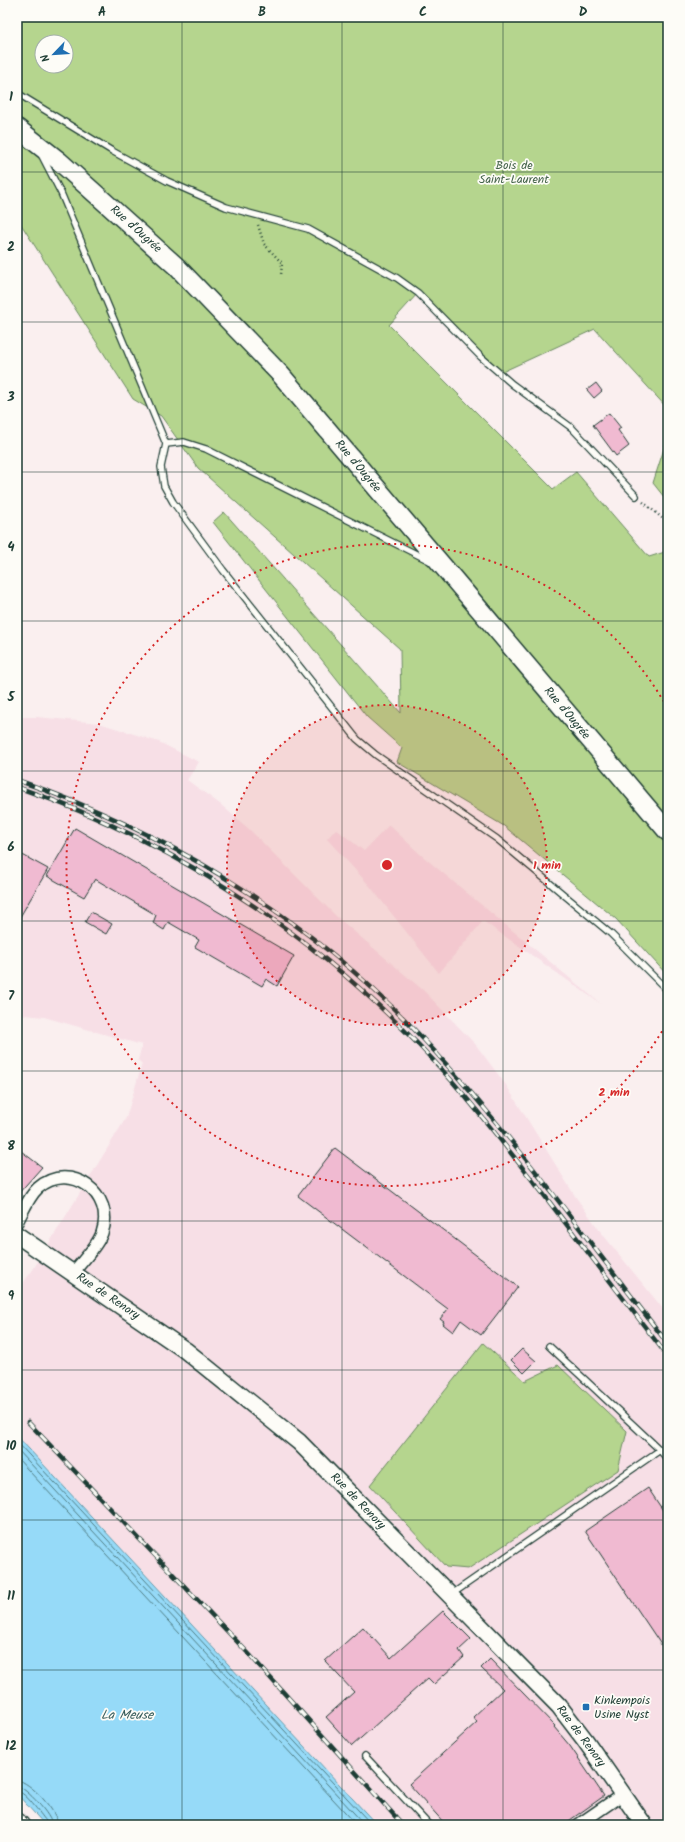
<svg xmlns="http://www.w3.org/2000/svg" width="685" height="1842" font-family="Kalam,sans-serif">
<rect width="100%" height="100%" fill="#faefef"/>
<filter id="ink" filterUnits="userSpaceOnUse"><feTurbulence type="fractalNoise" baseFrequency=".025" numOctaves="2"/><feDisplacementMap in="SourceGraphic" scale="8" xChannelSelector="R" yChannelSelector="G"/><feConvolveMatrix kernelMatrix="1 2 1 2 8 2 1 2 1" color-interpolation-filters="sRGB"/></filter>
<g filter="url(#ink)">
<g fill="#f7dfe6">
<path d="M17,717H37L99,723L159,742L199,762L187,780L220,804L250,830L337,917L424,991L476,1045L506,1085L575,1196L600,1231L668,1315V1825H377L17,1436V1291L32,1271L126,1118L142,1064L138,1060L142,1045L44,1017L17,1014Z"/>
<path d="M389,825L420,854L601,1004L483,921L439,973L369,885L327,839L336,829L364,851Z"/>
</g>
<g fill="#b5d58e" stroke="#6a8961" fill-rule="evenodd">
<path d="M17,17H668V409L595,329L502,372L418,293L389,325L553,489L576,472L649,557L668,551V976L616,919L504,826L397,762L402,748L367,717L213,522L224,512L401,713L400,649L198,468L161,416L133,399L17,218ZM42,42H66V66H42Z"/>
<path d="M668,436V502L653,483Z"/>
<path d="M483,1343L525,1381L558,1365L627,1431L618,1470L468,1569L446,1567L370,1485Z"/>
</g>
<path fill="#96daf8" stroke="#669baa" d="M17,1436L377,1825H45L17,1794Z"/>
<g fill="none" stroke-linecap="round" stroke-linejoin="round">
<g stroke="#4f7c82" stroke-width="1">
<path d="M17,1442L372,1825"/>
<path d="M17,1449L365,1825"/>
<path d="M17,1458L357,1825"/>
<path d="M17,1780C30,1781 58,1812 58,1825"/>
<path d="M17,1786C26,1787 52,1816 52,1825"/>
<path d="M17,1791C26,1792 40,1814 46,1821L47,1825"/>
</g>
</g>
<g fill="#f0bad1" stroke="#1f3d34">
<path d="M596,383L602,391L594,398L587,390Z"/>
<path d="M609,413L621,428L618,430L629,446L616,456L593,425Z"/>
<path d="M75,828L294,956L277,986L266,979L262,986L195,947L199,940L168,922L164,930L153,923L156,915L95,879L84,897L47,876Z"/>
<path d="M17,852L48,869L17,922Z"/>
<path d="M91,912L112,924L106,934L85,922Z"/>
<path d="M17,1148L42,1167L17,1195Z"/>
<path d="M335,1148L518,1287L481,1335L461,1320L453,1332L443,1324L444,1322L440,1319L448,1309L298,1196Z"/>
<path d="M522,1349L536,1361L524,1373L511,1360Z"/>
<path d="M648,1488L668,1518V1655L585,1531Z"/>
<path d="M443,1611L471,1639L459,1650L464,1657L434,1684L428,1678L352,1746L326,1717L354,1692L325,1661L363,1627L391,1658Z"/>
<path d="M490,1659L555,1726L554,1727L570,1746L604,1796L563,1825H446L409,1784L477,1722L473,1717L503,1689L481,1668Z"/>
</g>
<g fill="none" stroke-linecap="round" stroke-linejoin="round">
<g stroke="#1f3d34" stroke-width="8">
<g id="lane">
<path d="M17,93L112,151L167,181L226,207L308,229L397,278L418,293L481,357L512,384L572,428L636,496"/>
<path d="M42,156L61,193L166,444L161,467L164,486L173,502L223,570L357,739L376,755L497,839L611,934L668,991"/>
<path d="M166,444L184,442L206,449L430,561"/>
<path d="M549,1346L660,1450L668,1460"/>
<path d="M452,1594L660,1450"/>
<path d="M365,1756L429,1825"/>
</g>
</g>
<g stroke="#1f3d34" stroke-width="14">
<g id="street">
<path d="M17,1222C23,1211 29,1196 38,1188C70,1160 116,1194 102,1233C97,1247 82,1261 73,1273"/>
<path d="M578,1825L623,1794"/>
</g>
</g>
<g stroke="#1f3d34" stroke-width="19">
<g id="secondary">
<path d="M17,1235L185,1350L299,1442L559,1706L585,1740L644,1825"/>
<path d="M17,1821L21,1825"/>
</g>
</g>
<g stroke="#1f3d34" stroke-width="21">
<path id="primary" d="M17,128L59,161L176,266L281,375L668,832"/>
</g>
<g stroke="#1f3d34" stroke-width="2.5" stroke-dasharray="1 3" stroke-linecap="butt">
<path d="M660,17L668,23"/>
<path d="M258,225L264,244L282,263L281,275"/>
<path d="M643,502L668,523"/>
</g>
<use href="#lane" stroke="#fdfcf7" stroke-width="5.5"/>
<use href="#street" stroke="#fdfcf7" stroke-width="11"/>
<use href="#secondary" stroke="#fdfcf7" stroke-width="16"/>
<use href="#primary" stroke="#fdfcf7" stroke-width="18"/>
<g stroke="#1f3d34" stroke-width="4.5">
<g id="rail">
<path d="M17,780C162,830 303,914 410,1025C505,1124 585,1237 668,1344"/>
<path d="M17,787C185,845 335,948 452,1081C484,1118 514,1157 544,1195C585,1249 627,1303 668,1357"/>
<path d="M28,1422L248,1653L403,1825"/>
</g>
</g>
<use href="#rail" stroke="#fdfcf7" stroke-width="3" stroke-dasharray="9" stroke-linecap="butt"/>
</g>
</g>
<path fill="none" stroke="#1f3d34" stroke-width="1" stroke-opacity="0.55" d="M182,17V1825M342,17V1825M503,17V1825M17,172H668M17,322H668M17,472H668M17,621H668M17,771H668M17,921H668M17,1071H668M17,1221H668M17,1370H668M17,1520H668M17,1670H668"/>
<circle cx="387" cy="865" r="160" fill="#d62828" fill-opacity=".12"/>
<g fill="none" stroke="#d62828" stroke-width="2" stroke-dasharray="2 4">
<circle cx="387" cy="865" r="160"/>
<path d="M668 1021A321 321 0 1 1 668 709"/>
</g>
<rect fill="#1f6fb2" stroke="#fdfcf7" stroke-width="1.5" x="582" y="1703" width="8" height="8" rx="2"/>
<g text-anchor="middle" dominant-baseline="central" stroke-width="3.5" stroke-linejoin="round" paint-order="stroke">
<g font-size="12" fill="#44634a" stroke="#fdfcf7">
<text x="514" y="165">Bois de<tspan x="514" dy="14">Saint-Laurent</tspan></text>
</g>
<g font-size="12" fill="#1f3d34" stroke="#fdfcf7">
<text transform="translate(136 229) rotate(42)">Rue d'Ougrée</text>
<text transform="translate(358 466) rotate(50)">Rue d'Ougrée</text>
<text transform="translate(567 713) rotate(50)">Rue d'Ougrée</text>
<text transform="translate(108 1296) rotate(34)">Rue de Renory</text>
<text transform="translate(358 1501) rotate(46)">Rue de Renory</text>
<text transform="translate(581 1736) rotate(53)">Rue de Renory</text>
</g>
<g font-size="12" fill="#1f3d34" stroke="#fdfcf7" text-anchor="start">
<text x="594" y="1700">Kinkempois<tspan x="594" dy="14">Usine Nyst</tspan></text>
</g>
<g font-size="13" font-style="italic" fill="#375c5b" stroke="#fdfcf7">
<text x="127" y="1715">La Meuse</text>
</g>
</g>
<circle cx="387" cy="865" r="6" fill="#d62828" stroke="#fdfcf7" stroke-width="2"/>
<g font-size="12" text-anchor="middle" font-weight="bold" fill="#d62828" stroke="#fdfcf7" stroke-width="3.5" stroke-linejoin="round" paint-order="stroke">
<text x="547" y="869">1 min</text>
<text x="614" y="1096">2 min</text>
</g>
<rect width="685" height="1842" fill="none" stroke="#fdfcf7" stroke-width="44"/>
<g transform="translate(54 54) rotate(245)"><circle r="19" fill="#fdfcf7" stroke="#a4b0a9"/>
<path d="M0-3L7 15L0 10L-7 15Z" fill="#1f6fb2"/>
<text y="-6" font-size="11" font-weight="bold" text-anchor="middle" fill="#1f3d34">N</text>
</g>
<rect x="22" y="22" width="641" height="1798" fill="none" stroke="#1f3d34" stroke-width="1.5"/>
<g font-size="13" text-anchor="middle" font-weight="bold" fill="#1f3d34">
<text x="102" y="16">A</text>
<text x="262" y="16">B</text>
<text x="423" y="16">C</text>
<text x="583" y="16">D</text>
<text x="11" y="101">1</text>
<text x="11" y="251">2</text>
<text x="11" y="401">3</text>
<text x="11" y="551">4</text>
<text x="11" y="701">5</text>
<text x="11" y="851">6</text>
<text x="11" y="1000">7</text>
<text x="11" y="1150">8</text>
<text x="11" y="1300">9</text>
<text x="11" y="1450">10</text>
<text x="11" y="1600">11</text>
<text x="11" y="1750">12</text>
</g>
</svg>
